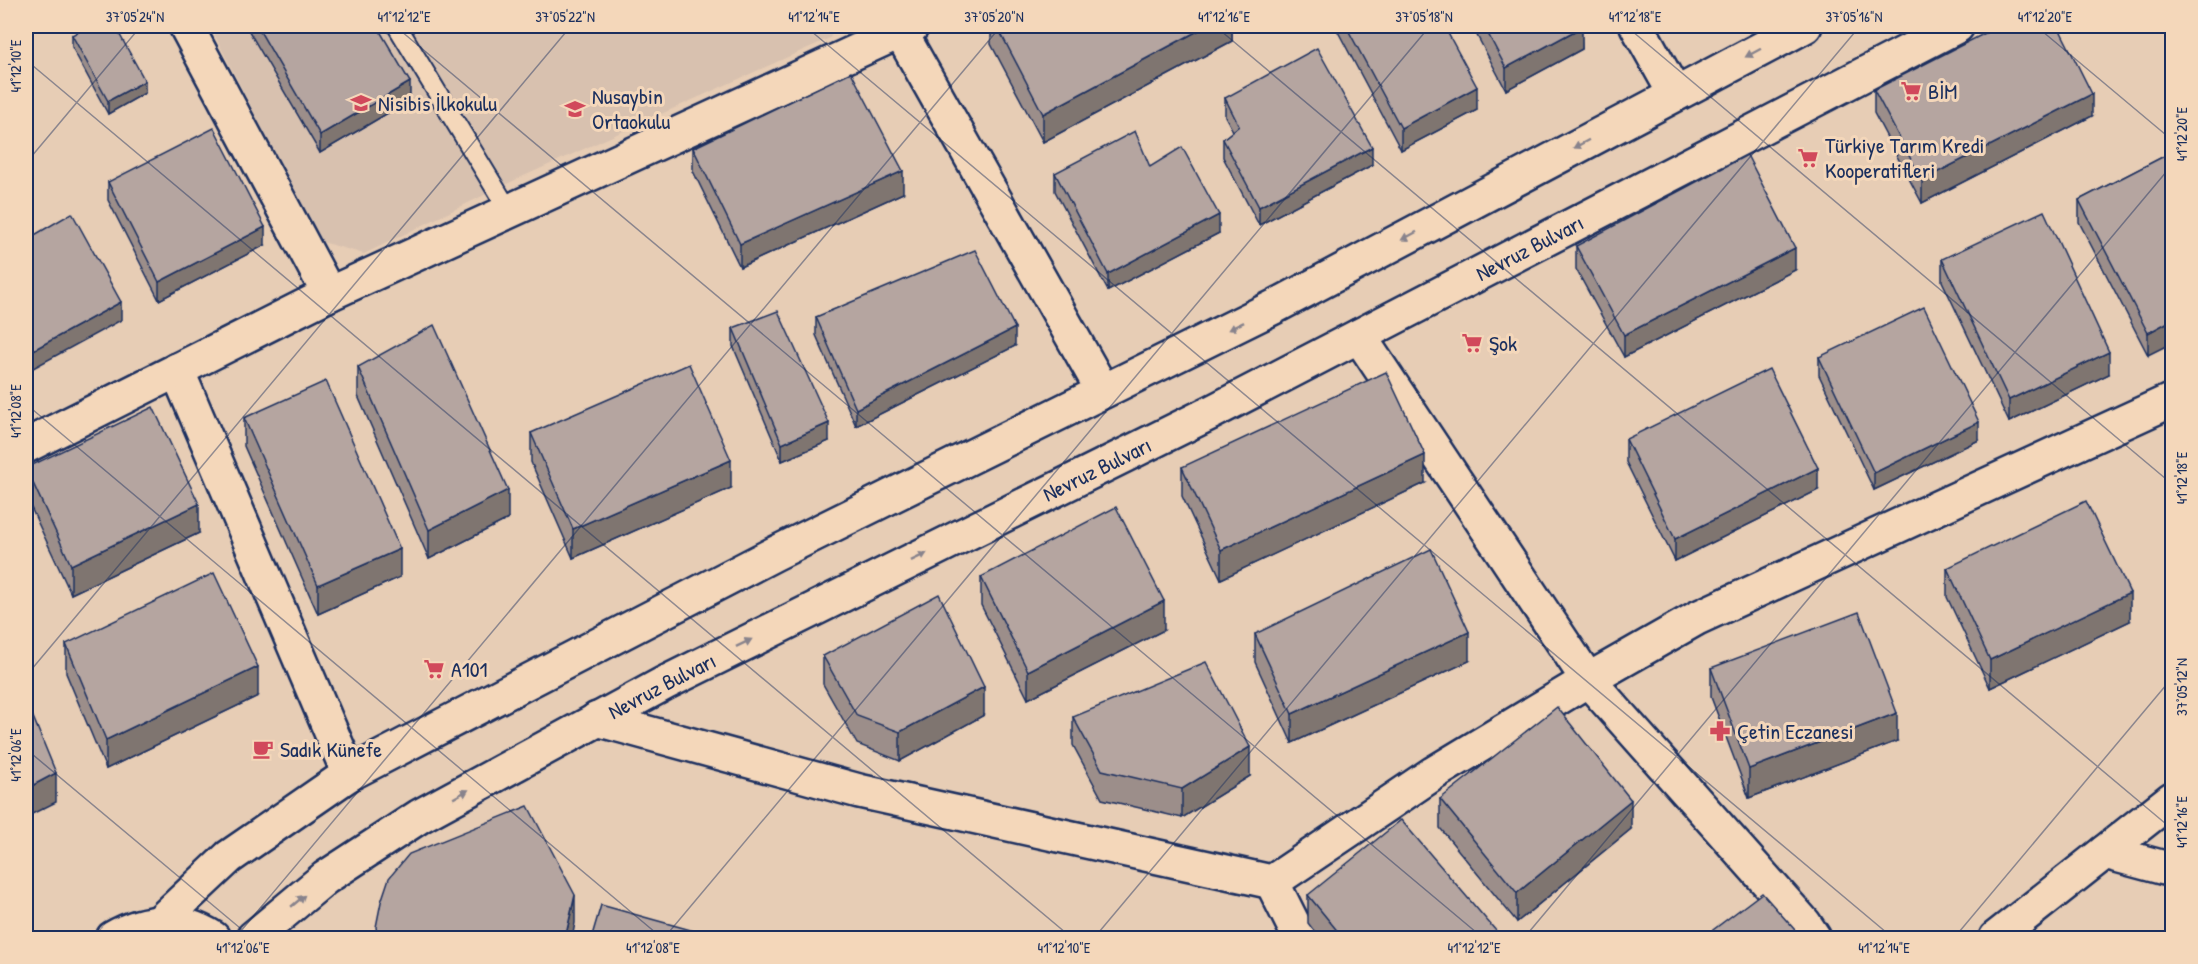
<svg xmlns="http://www.w3.org/2000/svg" width="2198" height="964" font-family="'Patrick Hand',sans-serif">
<rect width="100%" height="100%" fill="#e7cdb5"/>
<filter id="ink" filterUnits="userSpaceOnUse"><feTurbulence type="fractalNoise" baseFrequency=".0167" numOctaves="2"/><feDisplacementMap in="SourceGraphic" scale="12" xChannelSelector="R" yChannelSelector="G"/><feConvolveMatrix kernelMatrix="1 2 1 2 8 2 1 2 1" color-interpolation-filters="sRGB"/></filter>
<g filter="url(#ink)">
<path fill="#d8c1af" d="M210,26H835L830,38L515,180L364,254L319,241Z"/>
<g fill="none" stroke-linecap="round" stroke-linejoin="round">
<g stroke="#1b2f5e" stroke-width="22">
<path id="lane" d="M397,26L509,211"/>
</g>
<g stroke="#1b2f5e" stroke-width="38">
<g id="street">
<path d="M186,26L329,294"/>
<path d="M897,26L1103,391"/>
<path d="M1637,26L1675,94"/>
<path d="M1359,336L1588,680L1804,923L1814,938"/>
<path d="M177,370L349,774"/>
<path d="M26,446L329,294L912,26"/>
<path d="M597,719L859,791L1272,882L1434,773L1588,680L1697,618L2172,400"/>
<path d="M2105,852L2172,870"/>
<path d="M1272,882L1300,938"/>
<path d="M1996,938L2172,799"/>
</g>
</g>
<g stroke="#1b2f5e" stroke-width="38">
<g id="secondary">
<path d="M161,921L229,857L349,774L774,554L1274,307L1805,26"/>
<path d="M113,938C146,919 180,917 213,938"/>
<path id="s1" d="M253,938L325,878L420,816L665,683L1212,412L1957,26"/>
</g>
</g>
<use href="#lane" stroke="#f4d7ba" stroke-width="18"/>
<use href="#street" stroke="#f4d7ba" stroke-width="33"/>
<use href="#secondary" stroke="#f4d7ba" stroke-width="33"/>
</g>
<g fill="#9c8e8a" stroke="#1b2f5e" stroke-width="1.5">
<path d="M246,26H377L410,100L320,153Z"/>
<path d="M991,26H1232V41L1043,142L991,44Z"/>
<path d="M1335,26H1444L1477,110L1401,150Z"/>
<path d="M1472,26H1581L1582,49L1506,90Z"/>
<path d="M72,35L145,93L108,114L72,47Z"/>
<path d="M1874,90L2092,116L1922,203L1874,113Z"/>
<path d="M1225,98L1372,165L1259,225L1223,157V139L1233,131L1225,116Z"/>
<path d="M693,148L903,193L740,267L693,171Z"/>
<path d="M2172,152L2148,355L2079,222V200Z"/>
<path d="M1150,167L1219,233L1108,291L1055,191V173Z"/>
<path d="M108,182L265,245L159,300L108,200Z"/>
<path d="M1576,246L1795,270L1624,357L1576,269Z"/>
<path d="M1942,259L2109,374L2009,422L1942,281Z"/>
<path d="M816,317L1015,346L856,426L816,335Z"/>
<path d="M733,328L829,441L782,461L733,346Z"/>
<path d="M1819,357L1979,440L1874,490L1819,375Z"/>
<path d="M358,367L508,519L429,559L358,396Z"/>
<path d="M244,418L400,577L318,614L244,446Z"/>
<path d="M531,433L731,488L573,558L531,462Z"/>
<path d="M1626,439L1818,490L1675,561L1626,462Z"/>
<path d="M1182,467L1425,483L1221,579L1182,496Z"/>
<path d="M26,468L199,533L71,594L26,497Z"/>
<path d="M1947,568L2130,621L1990,688L1947,597Z"/>
<path d="M981,577L1164,630L1028,699L981,605Z"/>
<path d="M1255,634L1469,661L1292,743L1255,662Z"/>
<path d="M66,644L258,696L106,769L66,673Z"/>
<path d="M823,656L984,715L900,761L857,744L823,684Z"/>
<path d="M1711,668L1897,741L1749,798L1711,697Z"/>
<path d="M1073,717L1250,776L1182,818L1102,799L1073,745Z"/>
<path d="M1440,799L1631,829L1517,922L1440,828Z"/>
<path d="M1308,895L1503,939H1320L1308,923Z"/>
</g>
<g fill="#7f7470" stroke="#1b2f5e" stroke-width="1.5">
<path d="M1207,26H1232V41L1043,142V114Z"/>
<path d="M1582,27V49L1506,90V68Z"/>
<path d="M145,81V93L108,114V101Z"/>
<path d="M410,82V100L320,153V135Z"/>
<path d="M1477,87V110L1401,150V128Z"/>
<path d="M2092,94V116L1922,203V180Z"/>
<path d="M1372,147V165L1259,225V207Z"/>
<path d="M26,162H27V179L26,180Z"/>
<path d="M903,171V193L740,267V244Z"/>
<path d="M1219,215V233L1108,291V274Z"/>
<path d="M265,227V245L159,300V282Z"/>
<path d="M1795,248V270L1624,357V335Z"/>
<path d="M121,302V320L26,372V354Z"/>
<path d="M2172,320V343L2148,355V333Z"/>
<path d="M1015,328V346L856,426V409Z"/>
<path d="M2109,352V374L2009,422V400Z"/>
<path d="M1979,422V440L1874,490V473Z"/>
<path d="M829,423V441L782,461V444Z"/>
<path d="M1425,455V483L1221,579V550Z"/>
<path d="M731,460V488L573,558V529Z"/>
<path d="M1818,468V490L1675,561V539Z"/>
<path d="M508,490V519L429,559V530Z"/>
<path d="M199,504V533L71,594V565Z"/>
<path d="M400,549V577L318,614V585Z"/>
<path d="M2130,593V621L1990,688V660Z"/>
<path d="M1164,601V630L1028,699V671Z"/>
<path d="M1469,632V661L1292,743V714Z"/>
<path d="M258,667V696L106,769V740Z"/>
<path d="M984,687V715L900,761V732Z"/>
<path d="M1897,713V741L1749,798V769Z"/>
<path d="M1250,747V776L1182,818V789Z"/>
<path d="M56,773V802L26,817V789Z"/>
<path d="M1631,800V829L1517,922V893Z"/>
<path d="M575,895V923L572,939H565Z"/>
</g>
<g fill="#b5a5a0" stroke="#1b2f5e" stroke-width="1.5">
<path d="M88,26H115L145,81L108,101L72,35Z"/>
<path d="M257,26H377L410,82L320,135Z"/>
<path d="M997,26H1207L1043,114Z"/>
<path d="M1346,26H1444L1477,87L1401,128Z"/>
<path d="M1484,26H1581L1582,27L1506,68Z"/>
<path d="M1999,26H2058L2092,94L1922,180L1874,90Z"/>
<path d="M1317,48L1372,147L1259,207L1223,139L1239,126L1225,98Z"/>
<path d="M851,72L903,171L740,244L693,148Z"/>
<path d="M214,128L265,227L159,282L108,182Z"/>
<path d="M1135,131L1150,167L1182,147L1219,215L1108,274L1055,173Z"/>
<path d="M2172,152V320L2148,333L2079,200Z"/>
<path d="M1747,155L1795,248L1624,335L1576,246Z"/>
<path d="M2044,211L2109,352L2009,400L1942,259Z"/>
<path d="M72,213L121,302L26,354V240Z"/>
<path d="M975,250L1015,328L856,409L816,317Z"/>
<path d="M1924,307L1979,422L1874,473L1819,357Z"/>
<path d="M778,311L829,423L782,444L733,328Z"/>
<path d="M434,325L508,490L429,530L358,367Z"/>
<path d="M689,364L731,460L573,529L531,433Z"/>
<path d="M1769,369L1818,468L1675,539L1626,439Z"/>
<path d="M1386,372L1425,455L1221,550L1182,467Z"/>
<path d="M326,381L400,549L318,585L244,418Z"/>
<path d="M153,407L199,504L71,565L26,468Z"/>
<path d="M2086,501L2130,593L1990,660L1947,568Z"/>
<path d="M1116,507L1164,601L1028,671L981,577Z"/>
<path d="M1431,549L1469,632L1292,714L1255,634Z"/>
<path d="M214,573L258,667L106,740L66,644Z"/>
<path d="M939,594L984,687L900,732L857,716L823,656Z"/>
<path d="M1859,612L1897,713L1749,769L1711,668Z"/>
<path d="M1206,662L1250,747L1182,789L1102,770L1073,717Z"/>
<path d="M26,700L56,773L26,789Z"/>
<path d="M1557,707L1631,800L1517,893L1440,799Z"/>
<path d="M528,806L575,895L565,939H378L376,927L381,902L389,878L409,854Z"/>
<path d="M1401,820L1503,939H1344L1308,895Z"/>
<path d="M1762,893L1803,939H1701Z"/>
<path d="M601,905L723,939H591Z"/>
</g>
<defs><path id="oneway-solid" d="M-6-.8H1V-3.2L6.5 0L1 3.2V.8H-6Z" transform="scale(1.5)"/></defs>
<g fill="#88838c">
<use href="#oneway-solid" transform="translate(1753 53) rotate(152)"/>
<use href="#oneway-solid" transform="translate(1581 144) rotate(152)"/>
<use href="#oneway-solid" transform="translate(1409 236) rotate(152)"/>
<use href="#oneway-solid" transform="translate(1236 326) rotate(154)"/>
<use href="#oneway-solid" transform="translate(919 557) rotate(-26)"/>
<use href="#oneway-solid" transform="translate(744 643) rotate(-26)"/>
<use href="#oneway-solid" transform="translate(461 794) rotate(-29)"/>
<use href="#oneway-solid" transform="translate(298 901) rotate(-40)"/>
</g>
</g>
<path fill="none" stroke="#1b2f5e" stroke-width="1.5" stroke-opacity="0.45" d="M395,26L1483,938M805,26L1893,938M1215,26L2172,829M1626,26L2172,484M2036,26L2172,140M26,60L1072,938M26,163L141,26M26,404L662,938M26,676L571,26M26,749L252,938M235,938L1001,26M664,938L1430,26M1094,938L1860,26M1524,938L2172,165M1954,938L2172,678"/>
<defs>
<g id="supermarket-bare" transform="scale(1.62)"><path d="M-6-5.5h2.5l.6 2H6L4.5 2H-2.5L-4.4-4H-6ZM-1.5 3.2a1.3 1.3 0 1 0 .1 0ZM3 3.2a1.3 1.3 0 1 0 .1 0Z" fill="#d1495b" stroke="#f4d7ba" stroke-width="2.5" paint-order="stroke"/></g>
<g id="school-bare" transform="scale(1.62)"><path d="M0-5L7-2L0 1L-7-2ZM-4 1L0 2.5L4 1V4Q0 6-4 4Z" fill="#d1495b" stroke="#f4d7ba" stroke-width="2.5" paint-order="stroke"/></g>
<g id="pharmacy-bare" transform="scale(1.62)"><path d="M-2-6h4v4h4v4h-4v4h-4v-4h-4v-4h4Z" fill="#d1495b" stroke="#f4d7ba" stroke-width="2.5" paint-order="stroke"/></g>
<g id="cafe-bare" transform="scale(1.62)"><path d="M-5.5-4.5H6V0H3Q3 3.5 0 3.5H-2.5Q-5.5 3.5-5.5 0ZM3-3.2v2h1.7v-2ZM-6 4.5H4V6H-6Z" fill="#d1495b" stroke="#f4d7ba" stroke-width="2.5" paint-order="stroke"/></g>
</defs>
<g fill-rule="evenodd">
<use href="#supermarket-bare" x="1911" y="91"/>
<use href="#school-bare" x="361" y="103"/>
<use href="#school-bare" x="575" y="109"/>
<use href="#supermarket-bare" x="1808" y="158"/>
<use href="#supermarket-bare" x="1472" y="343"/>
<use href="#supermarket-bare" x="434" y="669"/>
<use href="#pharmacy-bare" x="1720" y="731"/>
<use href="#cafe-bare" x="263" y="749"/>
</g>
<g text-anchor="middle" dominant-baseline="central" stroke-width="6" stroke-linejoin="round" paint-order="stroke">
<g font-size="22" fill="#1b2f5e" stroke="#f4d7ba" text-anchor="start">
<text x="1928" y="91">BİM</text>
<text x="592" y="96">Nusaybin<tspan x="592" dy="25">Ortaokulu</tspan></text>
<text x="378" y="103">Nisibis İlkokulu</text>
<text x="1825" y="145">Türkiye Tarım Kredi<tspan x="1825" dy="25">Kooperatifleri</tspan></text>
<text x="1489" y="343">Şok</text>
<text x="451" y="669">A101</text>
<text x="1737" y="731">Çetin Eczanesi</text>
<text x="280" y="749">Sadık Künefe</text>
</g>
<g font-size="22" fill="#1b2f5e" stroke="#f4d7ba">
<text stroke="none"><textPath href="#s1" startOffset="1454">Nevruz Bulvarı</textPath></text>
<text stroke="none"><textPath href="#s1" startOffset="968">Nevruz Bulvarı</textPath></text>
<text stroke="none"><textPath href="#s1" startOffset="482">Nevruz Bulvarı</textPath></text>
</g>
</g>
<rect width="2198" height="964" fill="none" stroke="#f4d7ba" stroke-width="66"/>
<rect x="33" y="33" width="2132" height="898" fill="none" stroke="#1b2f5e" stroke-width="2"/>
<g font-size="15" text-anchor="middle" fill="#1b2f5e">
<text x="135" y="22">37°05'24"N</text>
<text x="404" y="22">41°12'12"E</text>
<text x="565" y="22">37°05'22"N</text>
<text x="814" y="22">41°12'14"E</text>
<text x="994" y="22">37°05'20"N</text>
<text x="1224" y="22">41°12'16"E</text>
<text x="1424" y="22">37°05'18"N</text>
<text x="1635" y="22">41°12'18"E</text>
<text x="1854" y="22">37°05'16"N</text>
<text x="2045" y="22">41°12'20"E</text>
<text transform="translate(16 66) rotate(-90)" y="5">41°12'10"E</text>
<text transform="translate(2182 134) rotate(-90)" y="5">41°12'20"E</text>
<text transform="translate(16 411) rotate(-90)" y="5">41°12'08"E</text>
<text transform="translate(2182 478) rotate(-90)" y="5">41°12'18"E</text>
<text transform="translate(2182 687) rotate(-90)" y="5">37°05'12"N</text>
<text transform="translate(16 755) rotate(-90)" y="5">41°12'06"E</text>
<text transform="translate(2182 822) rotate(-90)" y="5">41°12'16"E</text>
<text x="243" y="953">41°12'06"E</text>
<text x="653" y="953">41°12'08"E</text>
<text x="1064" y="953">41°12'10"E</text>
<text x="1474" y="953">41°12'12"E</text>
<text x="1884" y="953">41°12'14"E</text>
</g>
</svg>
